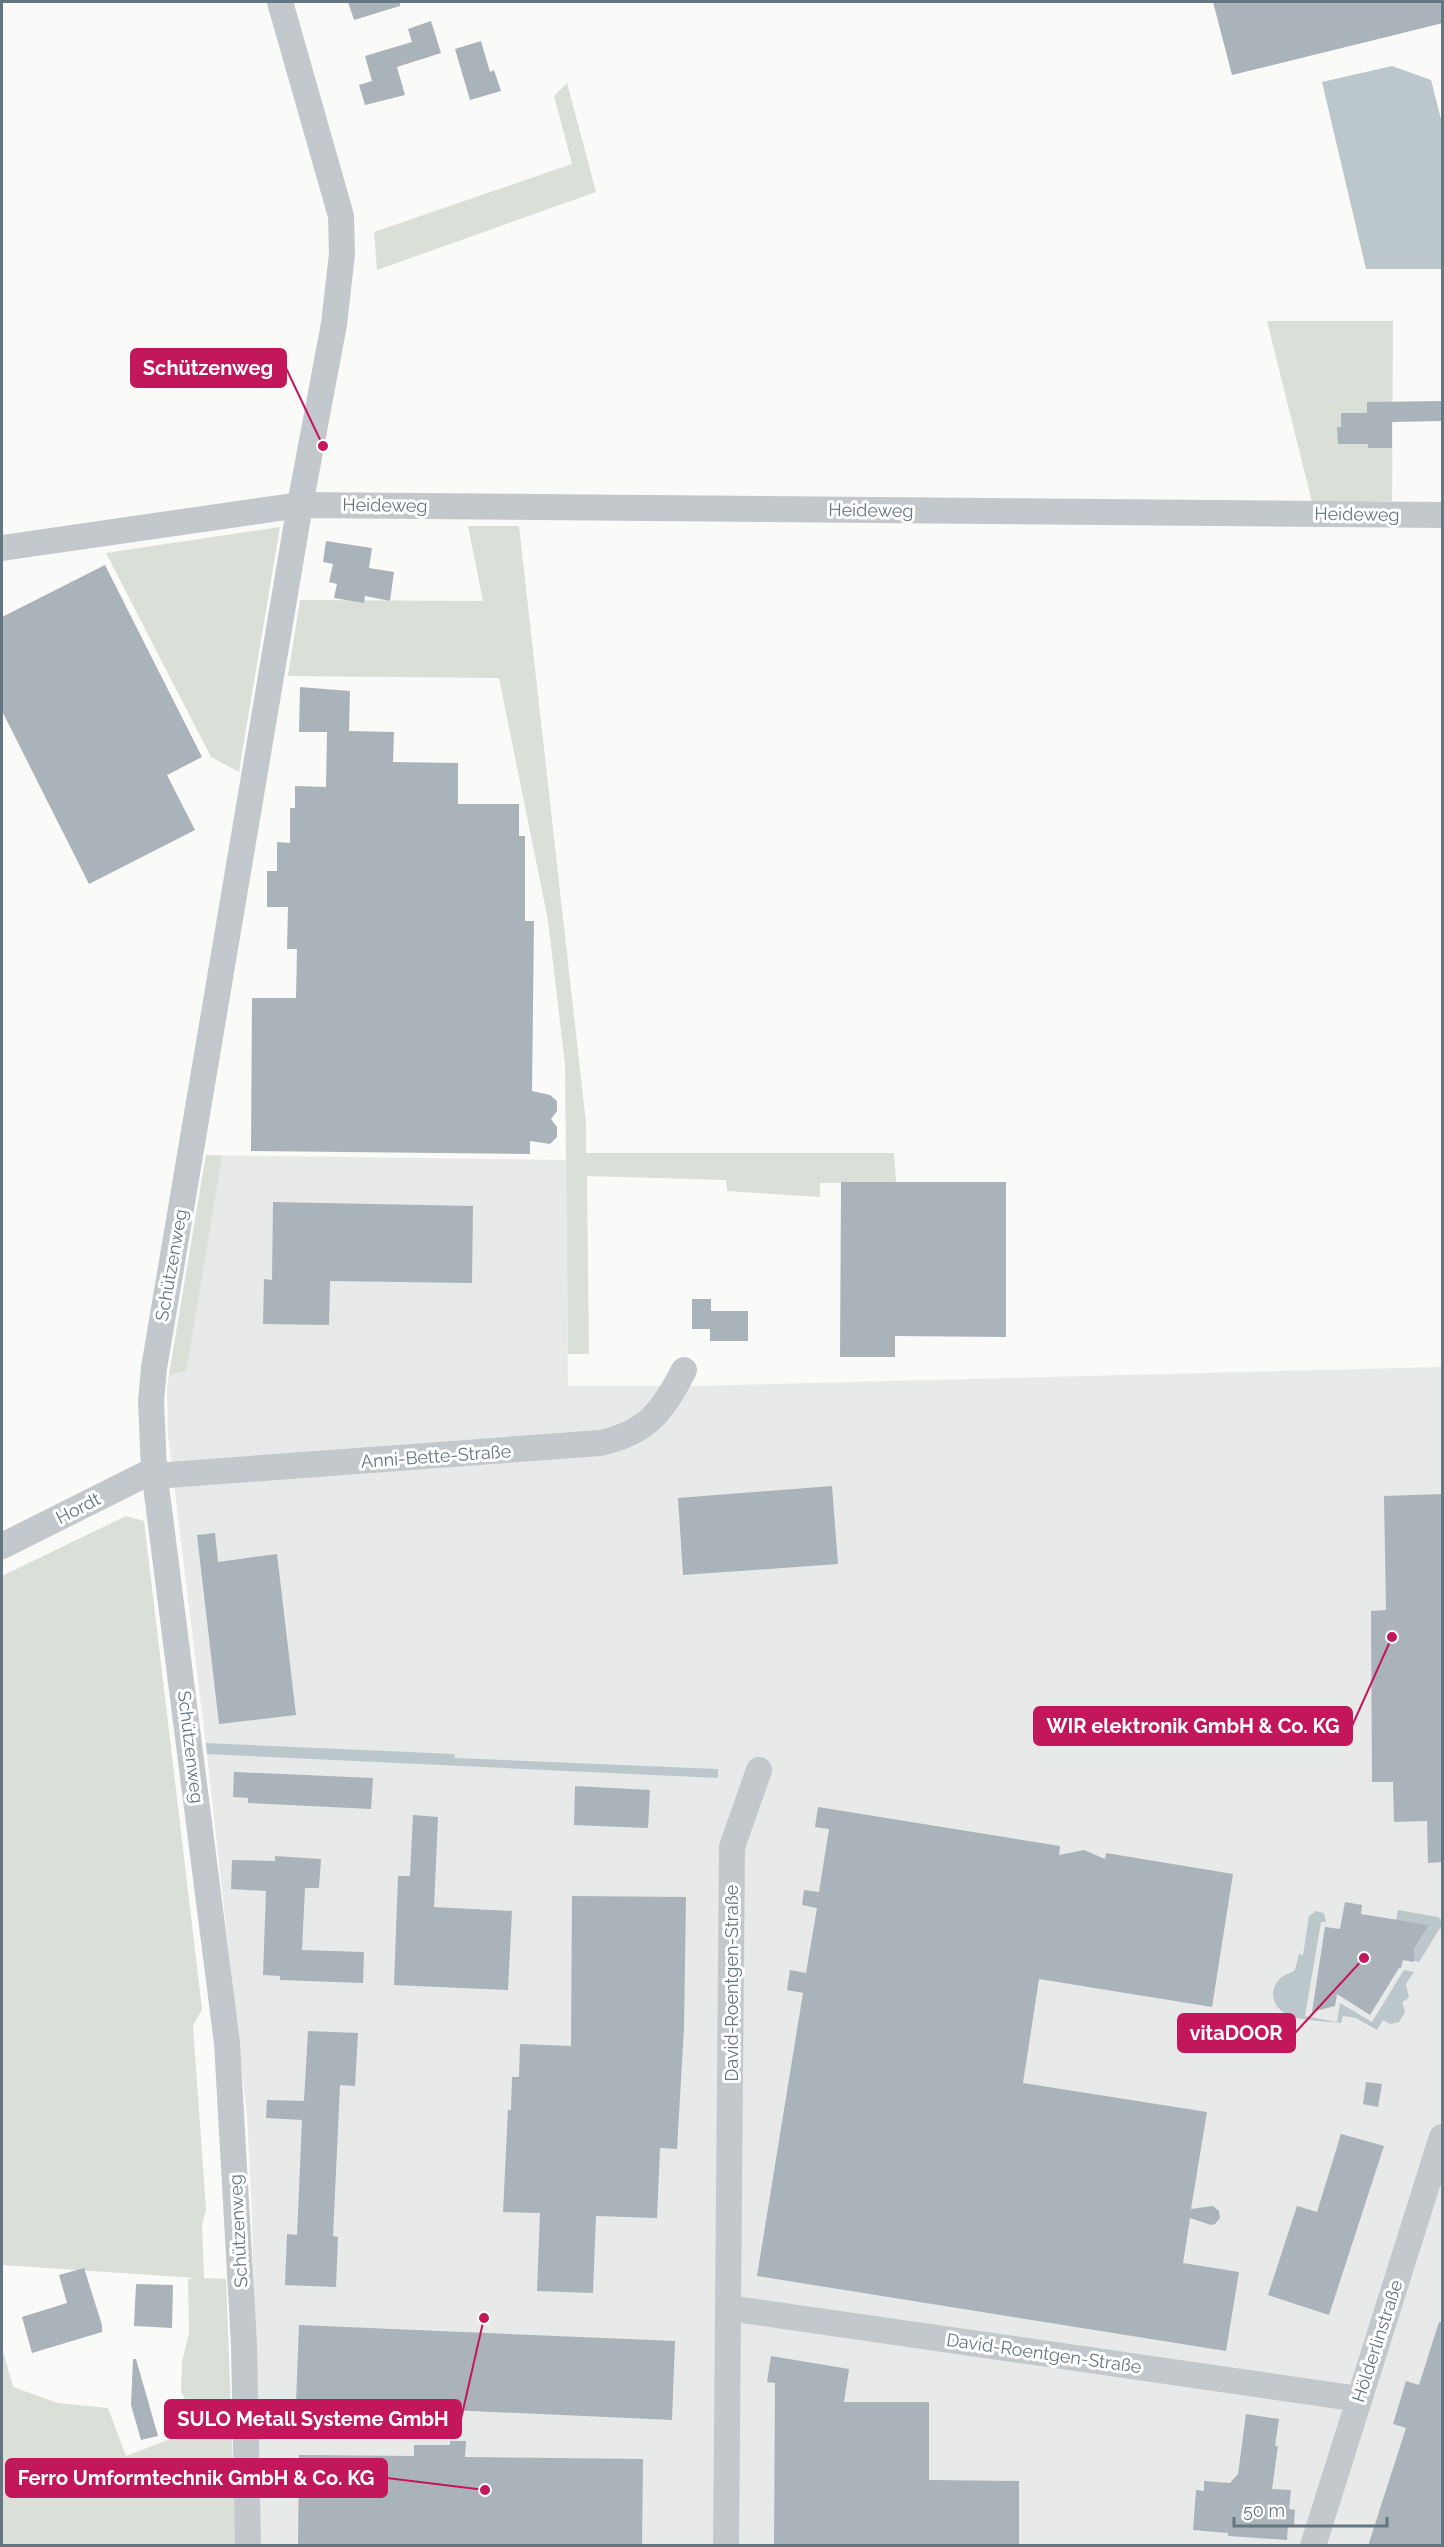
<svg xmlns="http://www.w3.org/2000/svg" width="1444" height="2547" font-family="Raleway,sans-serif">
<rect width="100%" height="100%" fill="#fafaf8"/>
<path fill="#e8e9e9" d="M206,1155L566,1160L568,1386H692L1442,1367V2545H260L252,2212L247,2116L207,1754L168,1435L167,1387Z"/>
<g fill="#dadfd7">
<path d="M567,83L596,192L377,270L374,232L572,164L554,96Z"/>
<path d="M1267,321H1393L1392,501L1312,502Z"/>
<path d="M468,526H519L586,1123V1153H894L896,1182L820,1183V1197L727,1191L726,1180L587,1176L589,1354H568L565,1064L548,920L499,678L288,676L300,600L483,601Z"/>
<path d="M280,527L243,747L239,772L211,757L106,553Z"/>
<path d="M206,1155L222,1156L186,1371L169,1375Z"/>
<path d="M126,1516L144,1521L202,2009L193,2026L206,2209L202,2225L204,2278L226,2279L236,2545H2V2347L13,2387L58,2403L108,2408L126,2456L202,2427L181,2392L182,2362L189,2333L188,2279L196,2278L2,2265V1576Z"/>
</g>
<g fill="#bbc7cb">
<path d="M1392,66L1431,80L1442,123V269H1366L1322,82Z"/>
<path d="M206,1743L454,1754L455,1758L718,1769V1778L207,1754Z"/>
<path d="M1398,1910L1438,1917L1442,1921V1925L1419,1962L1408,1959L1429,1925L1396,1920Z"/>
<path d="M1316,1911L1324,1913L1326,1922H1321L1305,2016L1337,2022L1340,2003L1372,2022L1404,1970L1414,1972L1406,1984L1409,1998L1402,2002L1405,2012L1399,2022L1390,2024L1383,2020L1377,2030L1356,2018L1343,2016L1341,2023C1320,2020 1273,2023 1273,1993C1274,1986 1277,1981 1282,1977C1286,1974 1291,1973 1295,1970L1299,1954L1303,1955L1309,1916Z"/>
</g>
<g fill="#aab3b9">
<path d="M348,2H400V6L354,20Z"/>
<path d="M1213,2H1443V23L1232,75Z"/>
<path d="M431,21L441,53L397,67L405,95L365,105L359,85L372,81L365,56L412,42L408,29Z"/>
<path d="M481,41L490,72L494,70L501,91L470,100L455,49Z"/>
<path d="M1443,401V421L1392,422V448H1368V444H1338L1337,427H1341V413H1367V402Z"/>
<path d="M326,541L372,548L369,568L394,572L390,601L365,596L364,603L334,598L337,584L329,582L333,564L323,562Z"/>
<path d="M105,565L202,757L167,775L195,830L89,884L2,711V617Z"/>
<path d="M300,687L350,691L349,731L394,732L393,762L458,763V804H519V836H525V921H534L532,1091L550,1095L557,1101V1111L551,1119L557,1127V1137L550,1144L530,1141V1154L251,1151L252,998H296L297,949H287L288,907H267V871H277V842L290,843V808H295V786L326,787L327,732H299Z"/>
<path d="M841,1182H1006V1337L895,1336V1357H840Z"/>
<path d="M273,1202L473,1206L472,1283L330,1281L329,1325L263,1324L264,1279L272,1280Z"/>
<path d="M692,1299H711V1311H748V1341H710V1329H692Z"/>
<path d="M832,1486L838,1564L683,1575L678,1498Z"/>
<path d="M1443,1494V1862L1428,1863L1427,1821L1394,1822L1393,1782H1372L1371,1611L1386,1610L1384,1496Z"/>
<path d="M215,1533L218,1562L277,1554L296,1715L219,1724L197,1535Z"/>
<path d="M234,1772L373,1778L371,1809L248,1803V1798L233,1797Z"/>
<path d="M575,1786L650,1790L648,1828L574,1825Z"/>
<path d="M818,1807L1060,1846L1059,1855L1084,1850L1105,1859L1106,1853L1233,1874L1212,2007L1039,1979L1023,2083L1207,2112L1191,2209L1213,2206L1219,2211L1220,2218L1215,2224L1211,2225L1190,2218L1183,2263L1239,2272L1226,2351L757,2276L803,1993L787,1990L790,1970L806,1973L817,1908L802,1905L804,1890L819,1892L829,1829L815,1827Z"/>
<path d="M413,1815L438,1817L434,1907L512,1911L508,1990L394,1985L398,1876H410Z"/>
<path d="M275,1856L321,1859L319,1888H305L302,1950L364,1952L363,1983L280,1980V1976L263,1975L266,1891L231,1889L232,1860L275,1861Z"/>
<path d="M572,1896L686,1897L684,2028L677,2149L660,2148L657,2218L596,2216L593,2293L537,2291L540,2213L503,2212L508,2110H511L512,2077H519L520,2044L571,2046Z"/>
<path d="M1345,1902L1362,1905L1361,1914L1429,1925L1414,1949V1962L1403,1960L1401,1968H1399L1370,2015L1337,1994L1335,2006L1312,2012L1325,1927L1340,1929Z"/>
<path d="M308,2031L358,2033L355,2086L340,2085L333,2236L338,2237L336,2287L285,2285L287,2234L297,2235L302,2120L266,2118L267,2100L304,2101Z"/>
<path d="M1366,2082L1382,2084L1378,2107L1363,2104Z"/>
<path d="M1341,2134L1384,2146L1329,2315L1268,2295L1297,2206L1317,2212Z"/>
<path d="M84,2268L102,2325V2332L32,2353L22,2317L67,2303L59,2275Z"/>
<path d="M136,2284L173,2285L172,2328L134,2326Z"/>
<path d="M1439,2322H1443V2546H1368L1406,2428L1393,2424L1406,2381L1419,2385Z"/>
<path d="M299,2325L675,2341L672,2420L296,2403Z"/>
<path d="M771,2356L849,2369L844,2402H929V2480L1019,2481V2546H774L775,2383L767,2382Z"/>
<path d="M133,2359H136L158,2436L141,2440L131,2405Z"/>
<path d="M1246,2414L1279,2419L1275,2446H1278L1272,2489L1291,2490L1289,2509L1295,2510L1294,2525H1288L1287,2540L1228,2536V2533L1193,2530L1196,2490L1204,2491V2481L1230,2483L1238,2474Z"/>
<path d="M450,2441H466L465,2457L643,2459L642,2546H298L299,2455L414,2456V2445H450Z"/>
</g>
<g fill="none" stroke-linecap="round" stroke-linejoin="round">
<g stroke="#c3c8cc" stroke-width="26">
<path d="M2,548L300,505L1442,515"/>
<path d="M155,1476L600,1443C647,1433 663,1411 684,1370"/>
<path d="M2,1546L154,1470"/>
<path d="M729,2308L1359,2399"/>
<path d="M248,2546L244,2344L227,2043L154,1470L151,1401L154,1368L300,505L334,324L342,254L341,216L280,2"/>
<path d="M726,2546L732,1847L759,1770"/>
<path d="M1313,2546L1442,2137"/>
</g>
</g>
<g text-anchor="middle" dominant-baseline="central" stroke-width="6" stroke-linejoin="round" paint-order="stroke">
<g font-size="18" fill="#657683" stroke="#fff">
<text transform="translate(385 505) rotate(1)">Heideweg</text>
<text transform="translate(871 510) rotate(1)">Heideweg</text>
<text transform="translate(1357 514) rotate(1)">Heideweg</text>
<text transform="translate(171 1265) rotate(-80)">Schützenweg</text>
<text transform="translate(436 1456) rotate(-4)">Anni-Bette-Straße</text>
<text transform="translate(78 1508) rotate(-27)">Hordt</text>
<text transform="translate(191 1747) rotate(83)">Schützenweg</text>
<text transform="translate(731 1983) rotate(-90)">David-Roentgen-Straße</text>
<text transform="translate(238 2231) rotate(-93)">Schützenweg</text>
<text transform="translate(1377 2341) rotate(-72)">Hölderlinstraße</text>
<text transform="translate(1044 2353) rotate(8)">David-Roentgen-Straße</text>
</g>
</g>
<path fill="none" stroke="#c2185b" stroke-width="2" d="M323 446L286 368M1392 1637L1352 1726M1364 1958L1295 2033M484 2318L461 2419M485 2490L387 2478"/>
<g fill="#c2185b" stroke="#fff" stroke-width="2">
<circle cx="323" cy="446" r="6"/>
<circle cx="1392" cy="1637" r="6"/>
<circle cx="1364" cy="1958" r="6"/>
<circle cx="484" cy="2318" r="6"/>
<circle cx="485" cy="2490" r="6"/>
</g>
<g fill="#c2185b" stroke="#c2185b" stroke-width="2">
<rect x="131" y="349" width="155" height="38" rx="6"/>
<rect x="1034" y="1707" width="318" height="38" rx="6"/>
<rect x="1178" y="2014" width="117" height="38" rx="6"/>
<rect x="165" y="2400" width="296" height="38" rx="6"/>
<rect x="6" y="2459" width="381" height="38" rx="6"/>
</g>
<g font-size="20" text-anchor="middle" font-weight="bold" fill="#fff">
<text x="208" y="375">Schützenweg</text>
<text x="1193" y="1733">WIR elektronik GmbH &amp; Co. KG</text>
<text x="1236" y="2040">vitaDOOR</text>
<text x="313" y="2426">SULO Metall Systeme GmbH</text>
<text x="196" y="2485">Ferro Umformtechnik GmbH &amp; Co. KG</text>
</g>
<rect width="1444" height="2547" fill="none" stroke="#657683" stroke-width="6"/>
<path d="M1234 2517v9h153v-9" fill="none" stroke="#657683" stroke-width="3"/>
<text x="1243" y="2517" font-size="18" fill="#657683" stroke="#ffffff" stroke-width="4.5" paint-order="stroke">50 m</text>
</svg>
